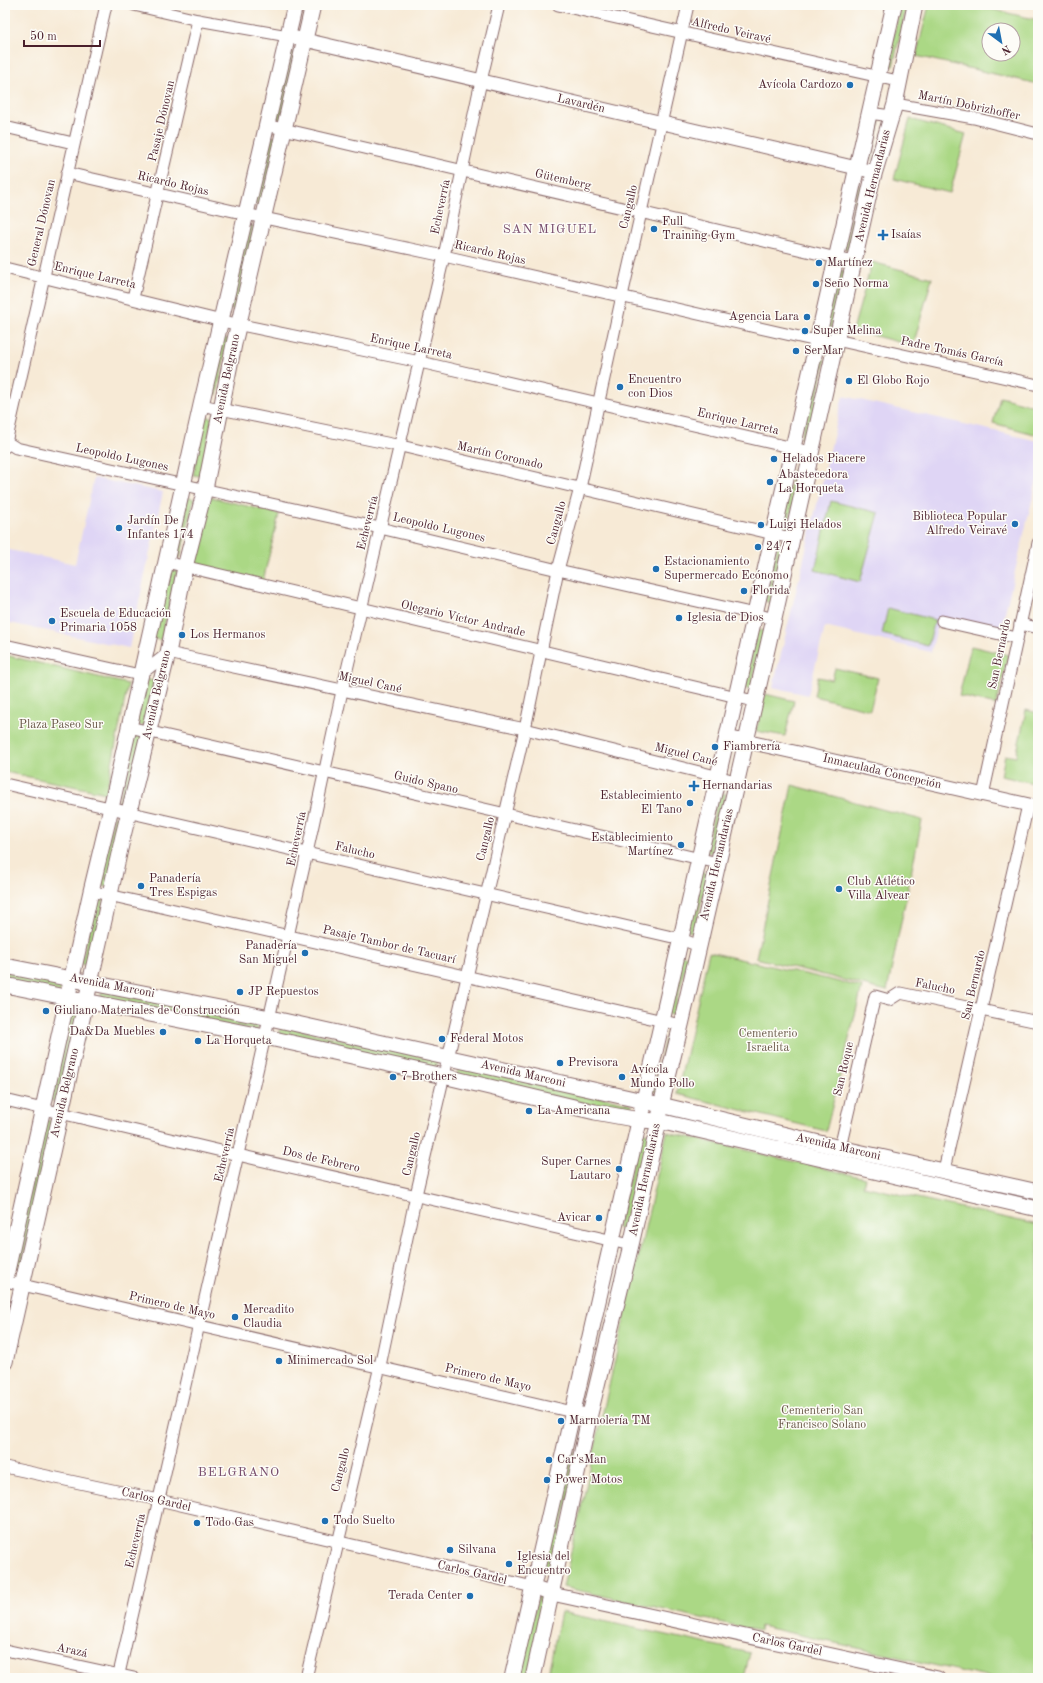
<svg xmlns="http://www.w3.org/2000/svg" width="1043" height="1683" font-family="'Old Standard TT',serif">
<rect width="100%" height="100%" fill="#fdfcf7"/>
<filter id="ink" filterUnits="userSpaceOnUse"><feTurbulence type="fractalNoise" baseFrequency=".025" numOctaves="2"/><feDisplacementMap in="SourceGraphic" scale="8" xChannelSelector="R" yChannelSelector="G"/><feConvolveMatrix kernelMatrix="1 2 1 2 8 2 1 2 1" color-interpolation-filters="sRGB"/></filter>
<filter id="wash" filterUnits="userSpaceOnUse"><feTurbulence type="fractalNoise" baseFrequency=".012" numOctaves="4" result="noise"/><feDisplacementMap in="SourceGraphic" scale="16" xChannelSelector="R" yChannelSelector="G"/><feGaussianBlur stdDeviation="0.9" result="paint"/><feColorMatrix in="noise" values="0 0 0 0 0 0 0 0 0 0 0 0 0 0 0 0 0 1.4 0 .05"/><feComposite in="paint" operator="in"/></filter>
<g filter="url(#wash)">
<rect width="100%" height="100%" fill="#f7ead6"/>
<g fill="#dfd5f5">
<path d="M843,396L1038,441V476L1000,633L939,619L931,652L825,627L808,695L773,687Z"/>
<path d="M94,478L163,492L129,648L5,622V549L75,564Z"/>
</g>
<g fill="#abd885" stroke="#7a7c58" fill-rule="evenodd">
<path d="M929,5H973L1038,20V84L916,56ZM989,30H1013V54H989Z"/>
<path d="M900,8L906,9L893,66L887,65Z"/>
<path d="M289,51L297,53L281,120L273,118Z"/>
<path d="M910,119L966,134L950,193L894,179Z"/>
<path d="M875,120L880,121L872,159L866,158Z"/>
<path d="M270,136L277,138L261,205L254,203Z"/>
<path d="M858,185L865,186L850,250L844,248Z"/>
<path d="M249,226H254L237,310L230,309Z"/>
<path d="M872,262L932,278L913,346L853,330Z"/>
<path d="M838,270L845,271L831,329L825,327Z"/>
<path d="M223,338L228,339L217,394L215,395L211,393Z"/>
<path d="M819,358L825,359L808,440L801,438Z"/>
<path d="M1000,397L1038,407V435L993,423Z"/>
<path d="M206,416L212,418L201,476L193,475Z"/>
<path d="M793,470L800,472L787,530L781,529Z"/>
<path d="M207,496L279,514L263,581L191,564Z"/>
<path d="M188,497L194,499L180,558L173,556Z"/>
<path d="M831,501L879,513L860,582L815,570Z"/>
<path d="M778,543L784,544L771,603L765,601Z"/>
<path d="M168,569L177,571L161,640L152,638Z"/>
<path d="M888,608L935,620L928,646L882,634Z"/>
<path d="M757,630L764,631L751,689L745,688Z"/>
<path d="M971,646L1008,655L996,705L959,696Z"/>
<path d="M5,655L128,684L106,793L5,772Z"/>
<path d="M835,668L878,678L870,710L814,696L818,677L832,680Z"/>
<path d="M145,679L154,681L144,726L135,724Z"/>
<path d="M765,694L794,701L785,736L756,731Z"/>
<path d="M1026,710L1038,713V784L1001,776L1005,755L1016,757Z"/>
<path d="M134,734L143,736L127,805L119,803Z"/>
<path d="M792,785L922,820L887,991L756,958Z"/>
<path d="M719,793L726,794L711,853L705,852Z"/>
<path d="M114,816L123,818L107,887L98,885Z"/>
<path d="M701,872L708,874L694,932L687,931Z"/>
<path d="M97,896L105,897L89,966L81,964Z"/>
<path d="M709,952L862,987L826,1131L677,1094Z"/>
<path d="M681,955L688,956L673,1015L667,1014Z"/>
<path d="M5,972L62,983L60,993L5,982Z"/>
<path d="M102,991L259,1022L257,1031L100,1000Z"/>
<path d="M72,1006L79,1008L58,1102L50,1100Z"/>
<path d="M281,1026L438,1060L435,1070L279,1036Z"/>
<path d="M667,1032L671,1033L656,1092L653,1091Z"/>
<path d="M459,1065L632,1104L630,1113L457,1075Z"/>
<path d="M46,1120L54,1122L21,1268L13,1266Z"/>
<path d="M641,1132L652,1135L629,1231L617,1228Z"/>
<path d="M667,1132L865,1178L863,1186L1038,1225V1678H991L760,1626L759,1631L563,1587Z"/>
<path d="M571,1452L579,1453L551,1571L542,1569Z"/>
<path d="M538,1596L547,1598L529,1678H519Z"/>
<path d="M561,1612L750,1653L744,1678H547Z"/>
</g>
</g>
<g filter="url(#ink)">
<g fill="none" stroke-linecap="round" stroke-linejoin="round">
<g stroke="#876667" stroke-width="13">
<g id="minor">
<path d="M134,5L198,20L288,36"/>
<path d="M558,5L898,81"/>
<path d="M895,104L974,118L1038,134"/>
<path d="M869,113L891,116"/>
<path d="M266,125L854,262"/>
<path d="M5,127L73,143"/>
<path d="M67,173L264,218L444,256L817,341L836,340L1038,385"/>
<path d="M5,268L222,321L420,362L811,452"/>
<path d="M133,298L198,20"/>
<path d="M201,405L401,446L791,538"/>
<path d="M5,441L16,448L380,528L558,570L755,614L774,619"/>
<path d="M5,447L106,5"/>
<path d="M166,562L754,701"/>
<path d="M942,621L1017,638"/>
<path d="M1020,624L1038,628"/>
<path d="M5,645L140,675L168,653L525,729L736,781"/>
<path d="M129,727L718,863"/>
<path d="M5,784L681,939L699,946"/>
<path d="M983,795L1038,543"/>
<path d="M91,891L681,1025"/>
<path d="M5,1100L238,1155L631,1245"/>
<path d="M840,1148L875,996L889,1000L900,993L1038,1022"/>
<path d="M944,1170L1028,805"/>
<path d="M5,1281L573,1412L590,1414"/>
<path d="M5,1467L159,1500L533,1587"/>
<path d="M5,1650L134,1678"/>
<path d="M118,1678L307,853L342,691L444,256L481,81L499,5"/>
<path d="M306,1678L380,1366L416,1195L525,729L558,570L580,488L622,296L688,5"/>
</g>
</g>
<g stroke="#876667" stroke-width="15">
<g id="tertiary">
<path d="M288,36L874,172"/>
<path d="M727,737L1038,807"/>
<path d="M533,1587L552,1594L938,1678"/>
</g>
</g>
<g stroke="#876667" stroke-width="17">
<g id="secondary">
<path d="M5,966L270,1018L661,1105L840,1148L1038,1192"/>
<path d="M5,985L265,1037L443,1076L595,1112L639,1120L659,1121L1038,1209"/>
<path d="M5,1280L91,891L111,808L201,405L295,5"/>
<path d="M5,1362L123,836L168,653L185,567L205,489L234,344L313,5"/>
<path d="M512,1678L894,5"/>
<path d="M533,1678L590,1414L631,1245L659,1121L661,1105L681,1025L774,619L872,181L895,104L915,5"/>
</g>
</g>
<use href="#minor" stroke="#fff" stroke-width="11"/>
<use href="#tertiary" stroke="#fff" stroke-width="13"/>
<use href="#secondary" stroke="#fff" stroke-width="15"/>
</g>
</g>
<g fill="#1f6fb2" stroke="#fdfcf7" stroke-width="1.5">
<circle cx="850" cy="85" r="4"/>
<circle cx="654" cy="229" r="4"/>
<path d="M881 229h4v4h4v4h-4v4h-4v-4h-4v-4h4z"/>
<circle cx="819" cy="263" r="4"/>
<circle cx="816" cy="284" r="4"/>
<circle cx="807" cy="317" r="4"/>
<circle cx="805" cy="331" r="4"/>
<circle cx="796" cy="351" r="4"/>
<circle cx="849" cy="381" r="4"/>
<circle cx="620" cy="387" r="4"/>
<circle cx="774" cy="459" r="4"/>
<circle cx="770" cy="482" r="4"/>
<circle cx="1015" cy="524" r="4"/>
<circle cx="761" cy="525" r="4"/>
<circle cx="119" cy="528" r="4"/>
<circle cx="758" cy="547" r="4"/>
<circle cx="656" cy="569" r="4"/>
<circle cx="744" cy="591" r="4"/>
<circle cx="679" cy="618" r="4"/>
<circle cx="52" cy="621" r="4"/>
<circle cx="182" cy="635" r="4"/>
<circle cx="715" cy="747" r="4"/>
<path d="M692 780h4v4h4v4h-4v4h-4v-4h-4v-4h4z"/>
<circle cx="690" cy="803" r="4"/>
<circle cx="681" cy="845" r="4"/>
<circle cx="141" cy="886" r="4"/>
<circle cx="839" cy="889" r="4"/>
<circle cx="305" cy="953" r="4"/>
<circle cx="240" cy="992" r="4"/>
<circle cx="46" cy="1011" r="4"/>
<circle cx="163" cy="1032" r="4"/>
<circle cx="442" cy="1039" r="4"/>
<circle cx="198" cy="1041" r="4"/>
<circle cx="560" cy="1063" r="4"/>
<circle cx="393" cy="1077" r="4"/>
<circle cx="622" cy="1077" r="4"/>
<circle cx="529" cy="1111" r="4"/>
<circle cx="619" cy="1169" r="4"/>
<circle cx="599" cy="1218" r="4"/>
<circle cx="235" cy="1317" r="4"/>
<circle cx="279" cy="1361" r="4"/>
<circle cx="561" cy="1421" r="4"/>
<circle cx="549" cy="1460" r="4"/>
<circle cx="547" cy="1480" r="4"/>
<circle cx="325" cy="1521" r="4"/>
<circle cx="197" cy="1523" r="4"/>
<circle cx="450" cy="1550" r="4"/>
<circle cx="509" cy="1564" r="4"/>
<circle cx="470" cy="1596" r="4"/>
</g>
<g text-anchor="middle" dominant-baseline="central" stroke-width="3" stroke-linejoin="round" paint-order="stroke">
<g font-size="12" fill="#4a1f2b" stroke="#fdfcf7">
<text transform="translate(731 31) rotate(13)">Alfredo Veiravé</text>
<text transform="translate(581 104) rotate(13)">Lavardén</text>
<text transform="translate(969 106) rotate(12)">Martín Dobrizhoffer</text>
<text transform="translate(162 121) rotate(-77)">Pasaje Dónovan</text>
<text transform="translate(563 180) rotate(13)">Gütemberg</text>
<text transform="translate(173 184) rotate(13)">Ricardo Rojas</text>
<text transform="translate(873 186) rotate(-76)">Avenida Hernandarias</text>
<text transform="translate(441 207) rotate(-78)">Echeverría</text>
<text transform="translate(629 207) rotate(-77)">Cangallo</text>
<text transform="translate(42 223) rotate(-77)">General Dónovan</text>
<text transform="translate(490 253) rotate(13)">Ricardo Rojas</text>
<text transform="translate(95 276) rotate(13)">Enrique Larreta</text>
<text transform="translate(411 347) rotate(12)">Enrique Larreta</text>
<text transform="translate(952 352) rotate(12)">Padre Tomás García</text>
<text transform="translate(227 379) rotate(-78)">Avenida Belgrano</text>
<text transform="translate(738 422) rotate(13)">Enrique Larreta</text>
<text transform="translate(500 456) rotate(13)">Martín Coronado</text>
<text transform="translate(122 458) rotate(12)">Leopoldo Lugones</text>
<text transform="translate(368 523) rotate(-76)">Echeverría</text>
<text transform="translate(557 523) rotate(-75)">Cangallo</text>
<text transform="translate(439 528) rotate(13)">Leopoldo Lugones</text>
<text transform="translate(463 619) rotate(13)">Olegario Víctor Andrade</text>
<text transform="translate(1000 654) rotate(-78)">San Bernardo</text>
<text transform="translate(370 683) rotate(12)">Miguel Cané</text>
<text transform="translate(157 695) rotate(-77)">Avenida Belgrano</text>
<text transform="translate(686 755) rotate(14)">Miguel Cané</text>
<text transform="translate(882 772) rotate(13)">Inmaculada Concepción</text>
<text transform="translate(426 783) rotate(13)">Guido Spano</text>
<text transform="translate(297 839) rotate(-78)">Echeverría</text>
<text transform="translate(486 839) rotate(-77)">Cangallo</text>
<text transform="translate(355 851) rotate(13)">Falucho</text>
<text transform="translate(717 865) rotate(-77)">Avenida Hernandarias</text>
<text transform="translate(389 945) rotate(13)">Pasaje Tambor de Tacuarí</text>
<text transform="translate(974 985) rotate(-77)">San Bernardo</text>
<text transform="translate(112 986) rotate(11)">Avenida Marconi</text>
<text transform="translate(935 987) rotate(11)">Falucho</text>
<text transform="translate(844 1069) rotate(-77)">San Roque</text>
<text transform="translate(523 1074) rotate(13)">Avenida Marconi</text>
<text transform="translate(65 1093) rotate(-77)">Avenida Belgrano</text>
<text transform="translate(838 1147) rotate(13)">Avenida Marconi</text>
<text transform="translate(412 1154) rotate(-77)">Cangallo</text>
<text transform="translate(225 1155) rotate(-77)">Echeverría</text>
<text transform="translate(321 1160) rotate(13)">Dos de Febrero</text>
<text transform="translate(645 1180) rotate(-78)">Avenida Hernandarias</text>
<text transform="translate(172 1306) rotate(13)">Primero de Mayo</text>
<text transform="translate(488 1378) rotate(13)">Primero de Mayo</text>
<text transform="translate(341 1470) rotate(-76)">Cangallo</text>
<text transform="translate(156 1500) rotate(13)">Carlos Gardel</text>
<text transform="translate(136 1541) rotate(-77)">Echeverría</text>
<text transform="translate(472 1573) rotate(13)">Carlos Gardel</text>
<text transform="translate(787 1645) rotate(12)">Carlos Gardel</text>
<text transform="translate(72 1651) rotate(12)">Arazá</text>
</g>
<g font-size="12" fill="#4a1f2b" stroke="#fdfcf7" text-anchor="start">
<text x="842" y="85" text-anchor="end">Avícola Cardozo</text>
<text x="662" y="222">Full<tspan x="662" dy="14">Training Gym</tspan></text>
<text x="891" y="235">Isaías</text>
<text x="827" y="263">Martínez</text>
<text x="824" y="284">Seño Norma</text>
<text x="799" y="317" text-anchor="end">Agencia Lara</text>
<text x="813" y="331">Super Melina</text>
<text x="804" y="351">SerMar</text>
<text x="628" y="380">Encuentro<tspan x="628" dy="14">con Dios</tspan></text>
<text x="857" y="381">El Globo Rojo</text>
<text x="782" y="459">Helados Piacere</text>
<text x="778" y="475">Abastecedora<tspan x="778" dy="14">La Horqueta</tspan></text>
<text x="1007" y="517" text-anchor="end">Biblioteca Popular<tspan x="1007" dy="14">Alfredo Veiravé</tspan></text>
<text x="127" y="521">Jardín De<tspan x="127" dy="14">Infantes 174</tspan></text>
<text x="769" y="525">Luigi Helados</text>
<text x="766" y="547">24/7</text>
<text x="664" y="562">Estacionamiento<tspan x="664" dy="14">Supermercado Ecónomo</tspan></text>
<text x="752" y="591">Florida</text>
<text x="60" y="614">Escuela de Educación<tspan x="60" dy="14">Primaria 1058</tspan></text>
<text x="687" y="618">Iglesia de Dios</text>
<text x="190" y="635">Los Hermanos</text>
<text x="723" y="747">Fiambrería</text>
<text x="702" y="786">Hernandarias</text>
<text x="682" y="796" text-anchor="end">Establecimiento<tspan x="682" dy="14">El Tano</tspan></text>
<text x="673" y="838" text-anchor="end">Establecimiento<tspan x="673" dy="14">Martínez</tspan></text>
<text x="149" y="879">Panadería<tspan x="149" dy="14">Tres Espigas</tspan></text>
<text x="847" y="882">Club Atlético<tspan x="847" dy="14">Villa Alvear</tspan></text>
<text x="297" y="946" text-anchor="end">Panadería<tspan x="297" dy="14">San Miguel</tspan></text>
<text x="248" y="992">JP Repuestos</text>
<text x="54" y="1011">Giuliano Materiales de Construcción</text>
<text x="155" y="1032" text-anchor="end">Da&amp;Da Muebles</text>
<text x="450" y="1039">Federal Motos</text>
<text x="206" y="1041">La Horqueta</text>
<text x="568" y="1063">Previsora</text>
<text x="630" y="1070">Avícola<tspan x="630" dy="14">Mundo Pollo</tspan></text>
<text x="401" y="1077">7 Brothers</text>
<text x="537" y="1111">La Americana</text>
<text x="611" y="1162" text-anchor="end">Super Carnes<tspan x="611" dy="14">Lautaro</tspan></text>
<text x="591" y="1218" text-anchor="end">Avicar</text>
<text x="243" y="1310">Mercadito<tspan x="243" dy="14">Claudia</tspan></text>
<text x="287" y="1361">Minimercado Sol</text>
<text x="569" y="1421">Marmolería TM</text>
<text x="557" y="1460">Car'sMan</text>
<text x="555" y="1480">Power Motos</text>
<text x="333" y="1521">Todo Suelto</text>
<text x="205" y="1523">Todo Gas</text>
<text x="458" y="1550">Silvana</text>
<text x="517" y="1557">Iglesia del<tspan x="517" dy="14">Encuentro</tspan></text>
<text x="462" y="1596" text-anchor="end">Terada Center</text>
</g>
<g font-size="12" fill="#675646" stroke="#fdfcf7">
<text x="61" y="725">Plaza Paseo Sur</text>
<text x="768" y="1034">Cementerio<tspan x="768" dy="14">Israelita</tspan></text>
<text x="822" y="1411">Cementerio San<tspan x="822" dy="14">Francisco Solano</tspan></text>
</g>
<g font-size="13" letter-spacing="1" fill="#7a506f" stroke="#fdfcf7">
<text x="550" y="229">SAN MIGUEL</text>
<text x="239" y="1472">BELGRANO</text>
</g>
</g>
<rect width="1043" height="1683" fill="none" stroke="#fdfcf7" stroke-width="20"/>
<g transform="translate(1001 42) rotate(148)"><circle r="19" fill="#fdfcf7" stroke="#b5a4a5"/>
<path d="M0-3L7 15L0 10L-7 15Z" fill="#1f6fb2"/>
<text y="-6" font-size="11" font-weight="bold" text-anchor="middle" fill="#4a1f2b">N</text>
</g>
<path d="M24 40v6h76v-6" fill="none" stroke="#4a1f2b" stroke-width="2"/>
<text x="30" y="40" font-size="12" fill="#4a1f2b" stroke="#fdfcf7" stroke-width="3" paint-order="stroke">50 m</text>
</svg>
